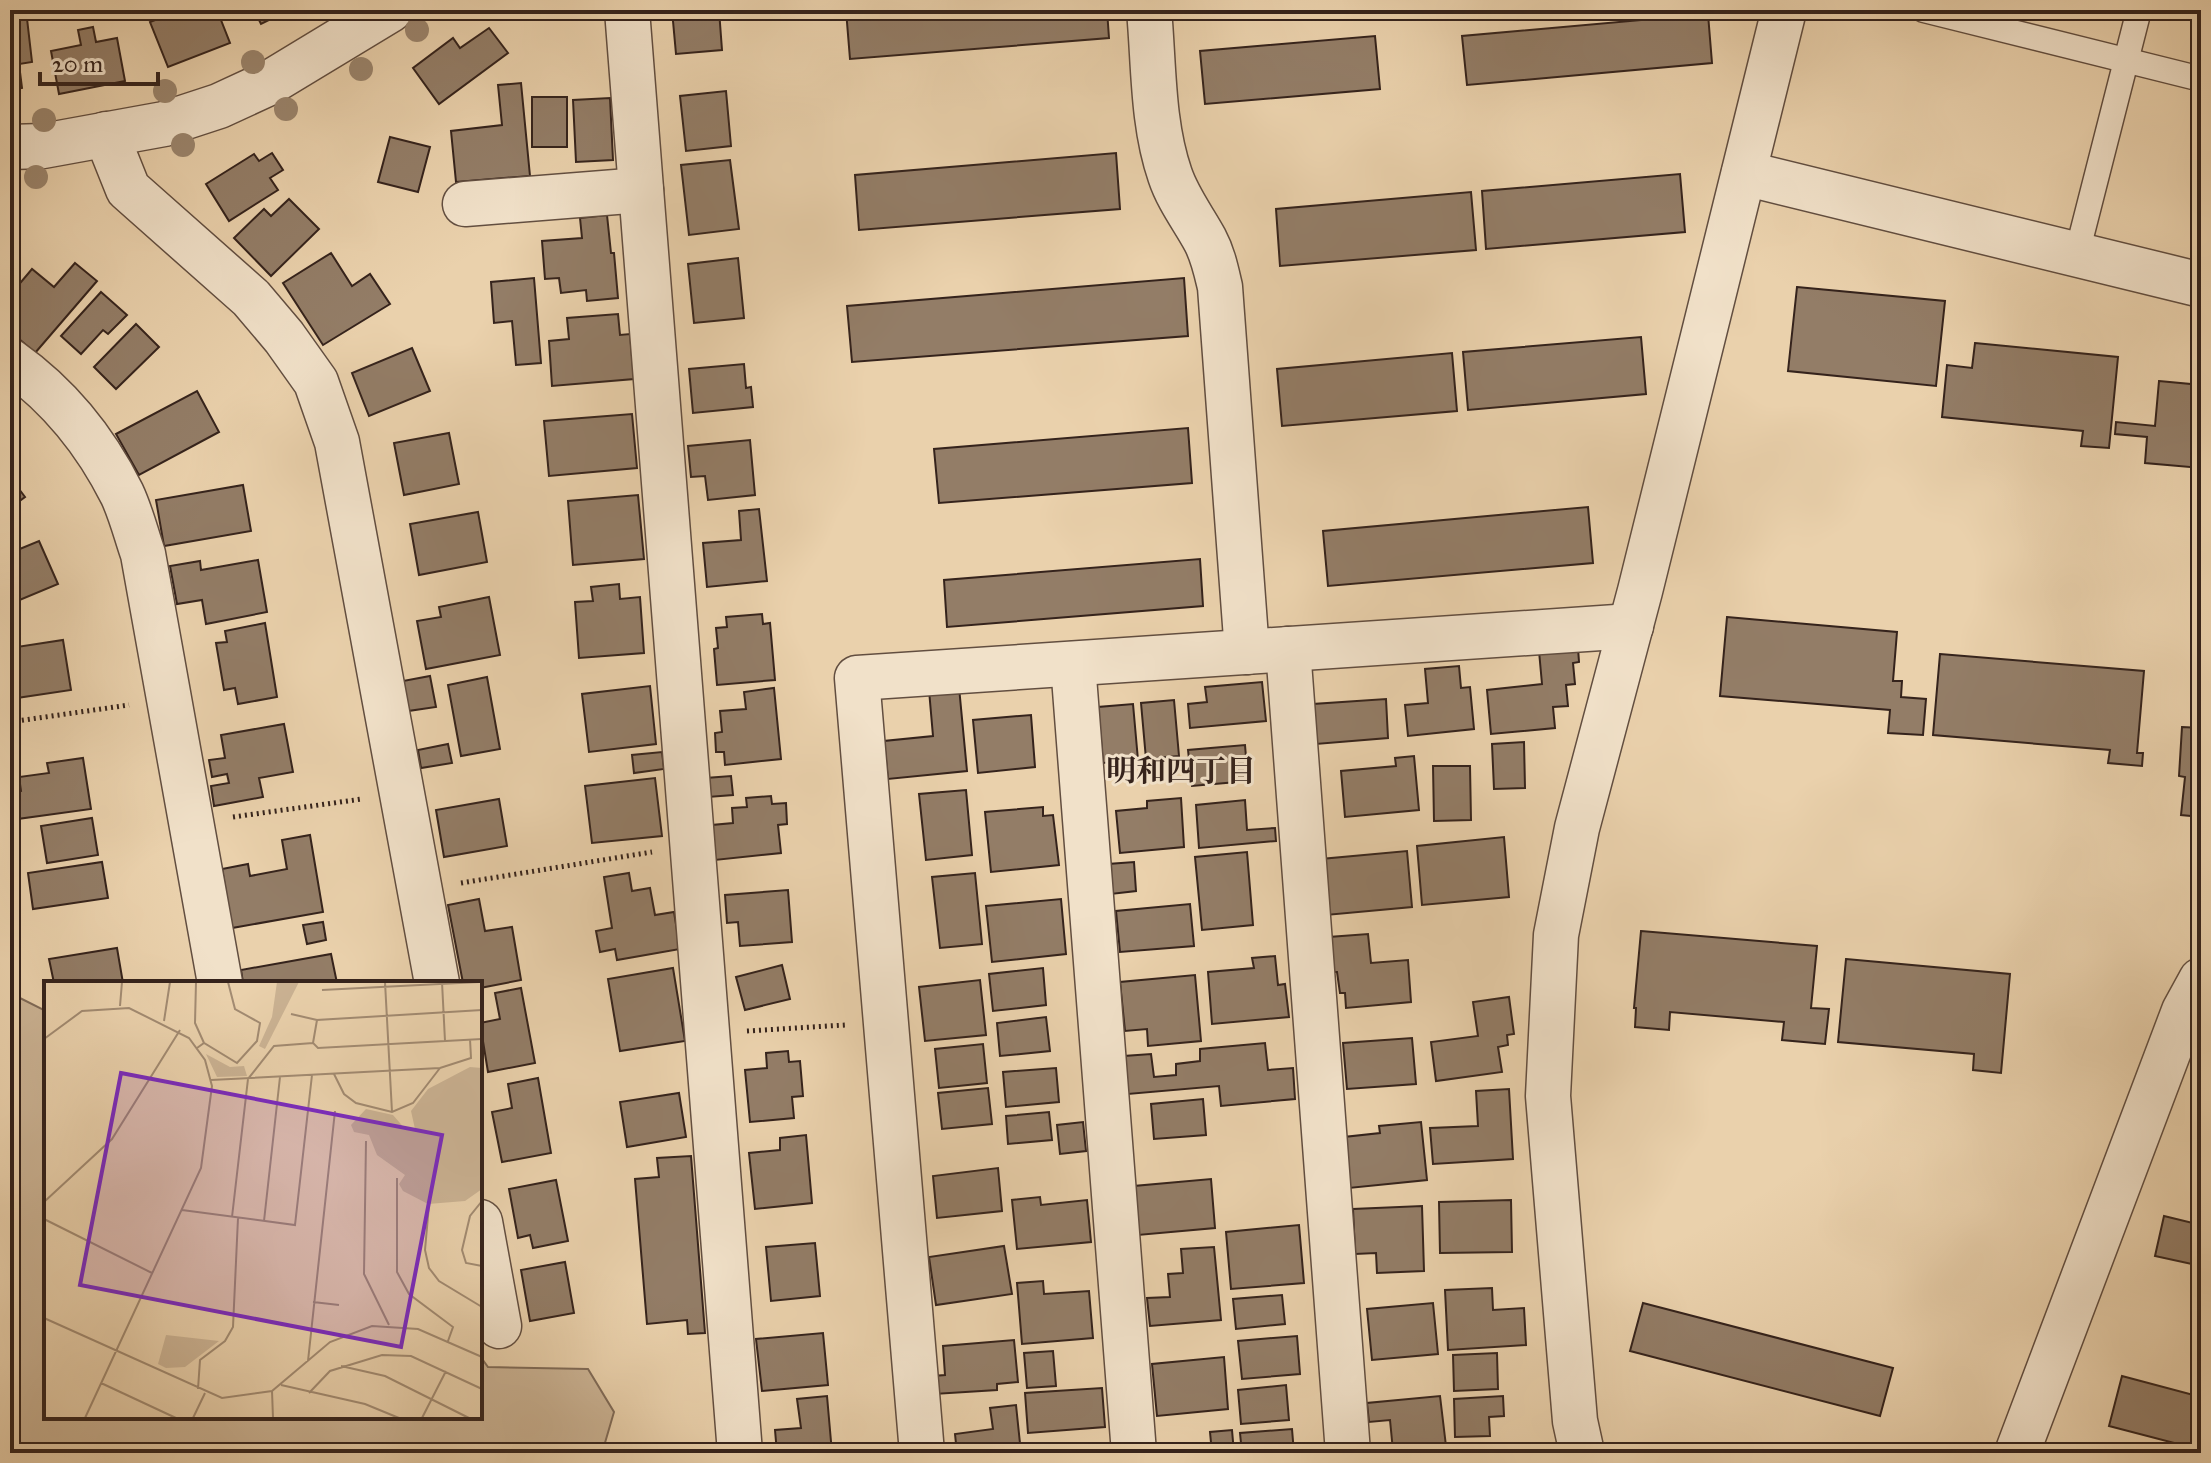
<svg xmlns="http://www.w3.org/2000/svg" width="2211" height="1463" font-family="'IM FELL Great Primer','Noto Serif JP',serif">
<rect width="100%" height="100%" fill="#ead1ac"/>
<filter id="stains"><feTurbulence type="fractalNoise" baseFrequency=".0025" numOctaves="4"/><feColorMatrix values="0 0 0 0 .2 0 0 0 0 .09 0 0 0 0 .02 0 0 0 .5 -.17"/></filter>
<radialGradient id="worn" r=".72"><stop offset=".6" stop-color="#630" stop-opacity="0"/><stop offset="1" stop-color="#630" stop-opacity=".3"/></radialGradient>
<path fill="#cbb394" stroke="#806b58" stroke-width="2" d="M10,993L46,1011V1417H480V1356L488,1367L588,1369L614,1412L602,1453H248L243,1446L222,1453H10Z"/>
<g fill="#937d67" stroke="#35231c" stroke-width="2">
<path d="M10,10H26L32,62L19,64L22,88L10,90Z"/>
<path d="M55,10H105L57,19Z"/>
<path d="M181,10H217L230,43L168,67L150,22Z"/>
<path d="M254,10H289L261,24Z"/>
<path d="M672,10H719L722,50L676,54Z"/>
<path d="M846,10H1107L1109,38L850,59Z"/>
<path d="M1708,14L1712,63L1467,85L1462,36Z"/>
<path d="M93,27L96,42L117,38L125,81L59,94L51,51L81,45L78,30Z"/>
<path d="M489,28L508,53L439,104L413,68L453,38L460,48Z"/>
<path d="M1375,36L1380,89L1205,104L1200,51Z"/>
<path d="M521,83L530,176L456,182L451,131L502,125L498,85Z"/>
<path d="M726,91L731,146L686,151L680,96Z"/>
<rect x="532" y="97" width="35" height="50"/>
<path d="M610,98L613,160L576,162L573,100Z"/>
<path d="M390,137L430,147L418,192L378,182Z"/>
<path d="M272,153L283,170L270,178L278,190L229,221L206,184L254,154L259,161Z"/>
<path d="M1116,153L1120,209L859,230L855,175Z"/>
<path d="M730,160L739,229L689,235L681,165Z"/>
<path d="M1680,174L1685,232L1486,249L1482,191Z"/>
<path d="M1471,192L1476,250L1280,266L1276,209Z"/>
<path d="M289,199L319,229L271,276L234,238L264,209L271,216Z"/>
<path d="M607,215L611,253H614L618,298L587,301L586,290L561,293L559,278L545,279L542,241L582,238L580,218Z"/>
<path d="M331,253L352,286L370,274L390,304L323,345L283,283Z"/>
<path d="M738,258L744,318L694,323L688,264Z"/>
<path d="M75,263L97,281L35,353L10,331V295L32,269L54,287Z"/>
<path d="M534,278L541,363L516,365L512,321L494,323L491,282Z"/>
<path d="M1184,278L1188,336L852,362L847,306Z"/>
<path d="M1797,287L1945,301L1936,386L1788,371Z"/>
<path d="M101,292L127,315L108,334L103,330L81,354L61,336Z"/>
<path d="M618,314L620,335L630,334L634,379L552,386L549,341L569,339L567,318Z"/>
<path d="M136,324L159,347L116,389L94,367Z"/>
<path d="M1641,337L1646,394L1468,410L1463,352Z"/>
<path d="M1975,343L2118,357L2109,448L2081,446L2083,431L1942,417L1947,365L1972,368Z"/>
<path d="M412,348L430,391L369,416L352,373Z"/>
<path d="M1452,353L1457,411L1282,426L1277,369Z"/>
<path d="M744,364L746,388L751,387L753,407L693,413L689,369Z"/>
<path d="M2159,381L2201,385V468L2145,463L2147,437L2115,434L2116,422L2155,426Z"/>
<path d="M197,391L219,432L139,475L116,434Z"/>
<path d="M632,414L637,468L549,476L544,421Z"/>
<path d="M1188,428L1192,483L939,503L934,449Z"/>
<path d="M449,433L459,484L404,495L394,443Z"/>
<path d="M750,440L755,495L708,500L705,476L691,477L688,446Z"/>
<path d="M10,477L25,497L10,508Z"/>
<path d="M243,485L251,531L164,546L156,500Z"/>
<path d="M638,495L644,559L573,565L568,501Z"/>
<path d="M1588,507L1593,563L1328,586L1323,531Z"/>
<path d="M759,509L767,581L707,587L703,543L741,540L739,511Z"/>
<path d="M478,512L487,562L419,575L410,524Z"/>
<path d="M39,541L58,584L10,604V553Z"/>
<path d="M1200,559L1203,606L947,627L944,580Z"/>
<path d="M258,560L267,612L206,624L202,600L177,604L170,566L200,561L201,570Z"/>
<path d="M619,584L620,599L640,597L644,653L579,658L575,602L593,601L591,587Z"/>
<path d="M489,597L500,655L426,669L417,621L441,617L439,607Z"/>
<path d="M762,614L763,624L770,623L775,680L717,685L714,649L718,648L716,628L727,627L726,617Z"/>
<path d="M1727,617L1897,632L1893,681H1902L1901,697L1926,699L1923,735L1888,733L1890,710L1720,696Z"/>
<path d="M265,623L277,697L238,704L235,688L224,690L216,643L227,642L225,631Z"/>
<path d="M63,640L71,690L10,699V648Z"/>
<path d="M1578,648L1579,662L1573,663L1575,684L1566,685L1568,706L1553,707L1555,728L1491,734L1487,690L1542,684L1539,651Z"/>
<path d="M1940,654L2144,671L2137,753H2143L2142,766L2108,763L2110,750L1933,735Z"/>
<path d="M1459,666L1461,688L1470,687L1474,729L1408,736L1405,705L1428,703L1425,669Z"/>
<path d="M430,676L436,707L408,711L403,681Z"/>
<path d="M487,677L500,749L461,756L448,685Z"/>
<path d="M1262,682L1266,721L1190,728L1188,704L1207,702L1205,687Z"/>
<path d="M650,686L656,744L589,752L582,694Z"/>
<path d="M959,687L967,771L888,779L884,741L933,736L929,690Z"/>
<path d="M774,688L781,759L725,765L724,752H716L715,733L722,732L720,711L746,709L744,692Z"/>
<path d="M1386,699L1388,738L1316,744L1313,704Z"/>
<path d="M1174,700L1179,756L1146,759L1141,703Z"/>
<path d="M1133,704L1138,760L1103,763L1098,707Z"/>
<path d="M1031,715L1035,767L978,773L973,720Z"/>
<path d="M284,724L293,772L259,778L263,797L214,806L211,786L229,783L227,774L212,777L209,760L225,758L221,735Z"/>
<path d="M2182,727L2201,728V817L2181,815L2185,777L2179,776Z"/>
<path d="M1524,742L1525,788L1494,789L1492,744Z"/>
<path d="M448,744L452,763L421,768L418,750Z"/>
<path d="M1245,745L1248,781L1192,786L1188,750Z"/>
<path d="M662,752L664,769L634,773L632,755Z"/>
<path d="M1414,756L1419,810L1345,817L1341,771L1396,766L1395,758Z"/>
<path d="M83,758L91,809L10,820V793L21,791L19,777L49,773L47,763Z"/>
<path d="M1433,766H1470L1471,820L1434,821Z"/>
<path d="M731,776L733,795L708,797L706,778Z"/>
<path d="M655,778L662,836L592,843L585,786Z"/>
<path d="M966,790L972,855L926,860L919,794Z"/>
<path d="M771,796L772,804L786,803L787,824L778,825L781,853L715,860L712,825L733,823L732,808L747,807L746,798Z"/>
<path d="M1181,798L1184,847L1120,853L1116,811L1147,808V801Z"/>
<path d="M499,799L507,846L444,857L436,810Z"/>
<path d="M1245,800L1247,830L1275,828L1276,841L1199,848L1196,805Z"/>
<path d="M1043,807V816L1053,815L1059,865L991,872L985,812Z"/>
<path d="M92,818L98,855L47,863L41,826Z"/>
<path d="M310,835L323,912L232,928L222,869L248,864L250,876L287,869L282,840Z"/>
<path d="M1504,837L1509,897L1422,905L1417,846Z"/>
<path d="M1407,851L1412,907L1326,915L1321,859Z"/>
<path d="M1247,852L1253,925L1202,930L1195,857Z"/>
<path d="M102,862L108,898L33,909L28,873Z"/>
<path d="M1134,862L1136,891L1111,894L1108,864Z"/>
<path d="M629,873L632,891L650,888L655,915L674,912L680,949L617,960L615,949L600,952L596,931L612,928L604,877Z"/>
<path d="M975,873L982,944L940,948L932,877Z"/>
<path d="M788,890L792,942L740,946L738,922L727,923L725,895Z"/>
<path d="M479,899L485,931L512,927L521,980L480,988V983H463L448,905Z"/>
<path d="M1061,899L1066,954L992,962L986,906Z"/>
<path d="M1190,904L1194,946L1120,952L1116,911Z"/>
<path d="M323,922L326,940L307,944L303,925Z"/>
<path d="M1641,931L1817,946L1811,1008L1829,1009L1825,1044L1782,1040L1784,1022L1670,1012L1669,1030L1635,1027L1636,1008H1634Z"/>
<path d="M1368,934L1371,963L1408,960L1411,1002L1346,1008L1345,993H1340L1337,972H1332L1329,937Z"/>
<path d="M117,948L123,983H54L49,959Z"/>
<path d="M331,954L337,983H243L241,970Z"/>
<path d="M1275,956L1278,985L1285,984L1289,1017L1212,1024L1208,972L1254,968L1252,958Z"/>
<path d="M1846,959L2010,974L2001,1073L1973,1070L1974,1054L1838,1042Z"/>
<path d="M782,965L790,999L745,1010L736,977Z"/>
<path d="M673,968L685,1041L620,1051L608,979Z"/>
<path d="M1043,968L1046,1005L993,1011L989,974Z"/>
<path d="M1195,975L1201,1041L1148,1046L1147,1029L1125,1031L1120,982Z"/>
<path d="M980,980L986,1035L925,1041L919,987Z"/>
<path d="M521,988L535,1063L488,1072L480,1023L500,1019L495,993Z"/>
<path d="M1509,997L1514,1034L1507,1035L1508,1045L1498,1047L1502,1072L1436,1081L1431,1042L1478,1036L1473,1002Z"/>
<path d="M1046,1017L1050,1051L1000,1056L997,1023Z"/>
<path d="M1412,1038L1416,1084L1347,1089L1343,1043Z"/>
<path d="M1265,1043L1268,1070L1293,1068L1295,1099L1221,1106L1219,1086L1128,1094L1124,1056L1151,1054L1154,1077L1176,1075V1064L1200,1061V1049Z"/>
<path d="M983,1044L987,1083L939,1088L935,1049Z"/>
<path d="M788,1051L789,1062L800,1061L803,1096L792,1097L794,1118L750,1122L745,1070L767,1068L766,1053Z"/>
<path d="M1056,1068L1059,1102L1006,1107L1003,1072Z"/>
<path d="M538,1078L551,1153L502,1162L492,1112L512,1108L508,1084Z"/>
<path d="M988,1088L992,1124L942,1129L938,1093Z"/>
<path d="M1509,1089L1513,1159L1433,1164L1430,1128L1478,1126L1476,1091Z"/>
<path d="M679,1093L686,1137L627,1147L620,1102Z"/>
<path d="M1203,1099L1206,1135L1154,1139L1151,1104Z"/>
<path d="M1049,1112L1052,1140L1008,1144L1006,1116Z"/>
<path d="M1083,1122L1086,1151L1060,1154L1057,1125Z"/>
<path d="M1421,1122L1427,1180L1349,1188L1344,1137L1380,1133L1379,1126Z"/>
<path d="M806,1135L812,1203L755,1209L749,1153L780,1150V1138Z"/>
<path d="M691,1156L705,1333L688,1334L687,1320L647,1324L635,1179L659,1177L657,1158Z"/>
<path d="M998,1168L1002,1211L937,1218L933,1176Z"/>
<path d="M1211,1179L1215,1228L1138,1235L1134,1186Z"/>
<path d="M556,1180L568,1241L533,1248L530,1235L518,1238L509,1189Z"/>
<path d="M1040,1197L1041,1205L1087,1200L1091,1242L1017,1249L1012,1200Z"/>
<path d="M1511,1200L1512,1252L1440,1253L1439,1202Z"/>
<path d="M1422,1206L1424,1271L1377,1273L1376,1253L1355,1254L1353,1209Z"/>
<path d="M2164,1216L2201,1225V1266L2155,1256Z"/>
<path d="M1299,1225L1304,1283L1231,1289L1226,1232Z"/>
<path d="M815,1243L820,1296L771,1301L766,1247Z"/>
<path d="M1004,1246L1012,1294L936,1305L929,1257Z"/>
<path d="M1214,1247L1221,1320L1150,1326L1147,1298L1170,1297L1168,1274L1183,1273L1181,1249Z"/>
<path d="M565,1262L574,1313L530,1321L521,1270Z"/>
<path d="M1043,1281L1044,1294L1089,1291L1093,1338L1022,1344L1017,1283Z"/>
<path d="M1492,1288L1493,1310L1524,1308L1526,1345L1448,1350L1445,1290Z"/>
<path d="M1282,1295L1285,1324L1236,1329L1233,1299Z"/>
<path d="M1433,1303L1438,1354L1372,1360L1367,1309Z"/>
<path d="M1643,1303L1893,1368L1880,1416L1630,1351Z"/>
<path d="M823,1333L828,1385L762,1391L756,1339Z"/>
<path d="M1297,1336L1300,1374L1242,1379L1238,1341Z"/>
<path d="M1014,1340L1018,1382L997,1384V1390L934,1394L933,1376L945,1375L943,1346Z"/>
<path d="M1053,1351L1056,1386L1027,1388L1024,1353Z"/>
<path d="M1497,1353L1498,1389L1454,1391L1453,1355Z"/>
<path d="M1224,1357L1228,1409L1157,1416L1152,1364Z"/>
<path d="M2122,1376L2201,1397V1450L2109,1426Z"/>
<path d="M1286,1385L1289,1420L1241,1424L1238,1390Z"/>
<path d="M1102,1388L1105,1427L1028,1433L1025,1393Z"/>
<path d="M827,1396L832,1453H777L775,1430L801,1428L797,1399Z"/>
<path d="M1440,1396L1446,1446L1393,1451L1390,1420L1369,1422L1367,1403Z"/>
<path d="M1503,1396L1504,1416L1489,1417L1490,1436L1455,1437L1454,1399Z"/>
<path d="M1016,1405L1021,1453H957L955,1434L993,1429L990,1408Z"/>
<path d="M1292,1429L1294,1453H1242L1240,1433Z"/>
<path d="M1232,1430L1234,1453H1212L1210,1432Z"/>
<path d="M1509,1444L1510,1453H1455V1448Z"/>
</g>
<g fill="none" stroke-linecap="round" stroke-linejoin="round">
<g stroke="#624e40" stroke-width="27">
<g id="service">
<path d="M1924,10L2201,79"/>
<path d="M2077,253L2139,10"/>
</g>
</g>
<g stroke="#624e40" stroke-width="47">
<g id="minor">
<path d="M627,10L740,1453"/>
<path d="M1149,10C1154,64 1152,123 1170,175C1178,199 1193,218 1205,240C1213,255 1216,270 1220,287L1247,652"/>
<path d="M106,134L128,189L251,298L284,337L316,382L337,442L437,983"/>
<path d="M465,204L641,190"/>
<path d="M10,361C58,395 96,442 122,494C131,513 136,534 143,554L220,983"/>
<path d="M1288,649L1348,1453"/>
<path d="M1073,664L1134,1453"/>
<path d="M480,1222L499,1326"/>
<path d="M922,1453L857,678L1631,626"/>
</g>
</g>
<g stroke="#624e40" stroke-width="47">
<g id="tertiary">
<path d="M10,147L43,146L164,124L219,106L271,82L390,10"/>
<path d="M1744,173L2201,285"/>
<path d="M1582,1453L1575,1421L1548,1096L1556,935L1577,828L1640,591L1784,10"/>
<path d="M2017,1453L2184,1011L2201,980"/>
</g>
</g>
<g stroke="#35231c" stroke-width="5" stroke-dasharray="2 4" stroke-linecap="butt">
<path d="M10,722L129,705"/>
<path d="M233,817L362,799"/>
<path d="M461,883L652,852"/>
<path d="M747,1031L845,1025"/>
</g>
<use href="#service" stroke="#f1e1c9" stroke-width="24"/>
<use href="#minor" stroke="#f1e1c9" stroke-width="44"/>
<use href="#tertiary" stroke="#f1e1c9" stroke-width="44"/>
</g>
<g fill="#9b856d">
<circle cx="417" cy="30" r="12"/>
<circle cx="253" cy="62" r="12"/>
<circle cx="361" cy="69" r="12"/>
<circle cx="165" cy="91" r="12"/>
<circle cx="286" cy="109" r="12"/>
<circle cx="44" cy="120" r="12"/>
<circle cx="183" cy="145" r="12"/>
<circle cx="36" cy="177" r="12"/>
</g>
<g text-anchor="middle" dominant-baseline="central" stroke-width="6" stroke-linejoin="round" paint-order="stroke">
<g font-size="30" font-weight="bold" fill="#35231c" stroke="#f1e1c9">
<text x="1181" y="771">明和四丁目</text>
</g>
</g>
<g transform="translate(44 981)">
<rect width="438" height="438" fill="#ead1ac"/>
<path d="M233,1H255L221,68L215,65L228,36ZM162,73L186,86L200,85L203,95L173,96ZM426,86L438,87V208L421,220L384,223L359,210L355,203L361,194L333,174L325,154L310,151L307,144L322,128L349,134L362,149L371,148L367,130L384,108ZM122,354L175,360L141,386L122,387L114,383Z" fill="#cbb394"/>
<path fill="none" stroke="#a28b72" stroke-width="2" d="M152,1L151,42L160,62M341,1L348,131M398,1L401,60M278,9L435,1M76,25L78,1M438,29L273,39L269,62L274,67L438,58M247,33L273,39M120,40L126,1M0,58L38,30L85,27L145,57L161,79L168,105L157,187L41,437M153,67L160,62L193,82L213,60L216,42L191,28L184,1M290,93L300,113L312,122L348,131L369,122L396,87M167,99L396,87L427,77L426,58M322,160L320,293L345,344M353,197V291L365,313L409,346L404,360M438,220L426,235L418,269L422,282L438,285M0,221L68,158L136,49M385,224L381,269L385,287L395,300L438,326M138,229L251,244L268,94M188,236L204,98L230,65L269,62M0,238L108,292M220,240L236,96M269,321L295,324M0,337L178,417L228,410L286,361L328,345L374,348L438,376M264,380L291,130M297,385L341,395L425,437M57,402L132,437M237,404L321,423L355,437M154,408L156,379L181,360L189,346L194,237M228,410L229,437M265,412L286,390L338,374L367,375L438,408M149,437L161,412M378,437L402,390"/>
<path fill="#7b2cbf" fill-opacity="0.15" stroke="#7b2cbf" stroke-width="4" d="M77,92L398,154L357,366L36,304Z"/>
<rect width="438" height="438" fill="none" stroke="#35231c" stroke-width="4"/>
</g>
<rect width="2211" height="1463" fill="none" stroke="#ead1ac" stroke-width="40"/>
<rect x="12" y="12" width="2187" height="1439" fill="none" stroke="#35231c" stroke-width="4"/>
<rect x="20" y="20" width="2171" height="1423" fill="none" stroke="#35231c" stroke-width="2"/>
<path d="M40 72v12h118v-12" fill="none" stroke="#35231c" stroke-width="4"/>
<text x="52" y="72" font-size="24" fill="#35231c" stroke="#f1e1c9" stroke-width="6" paint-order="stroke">20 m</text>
<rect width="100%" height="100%" filter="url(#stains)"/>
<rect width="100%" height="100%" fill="url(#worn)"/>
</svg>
